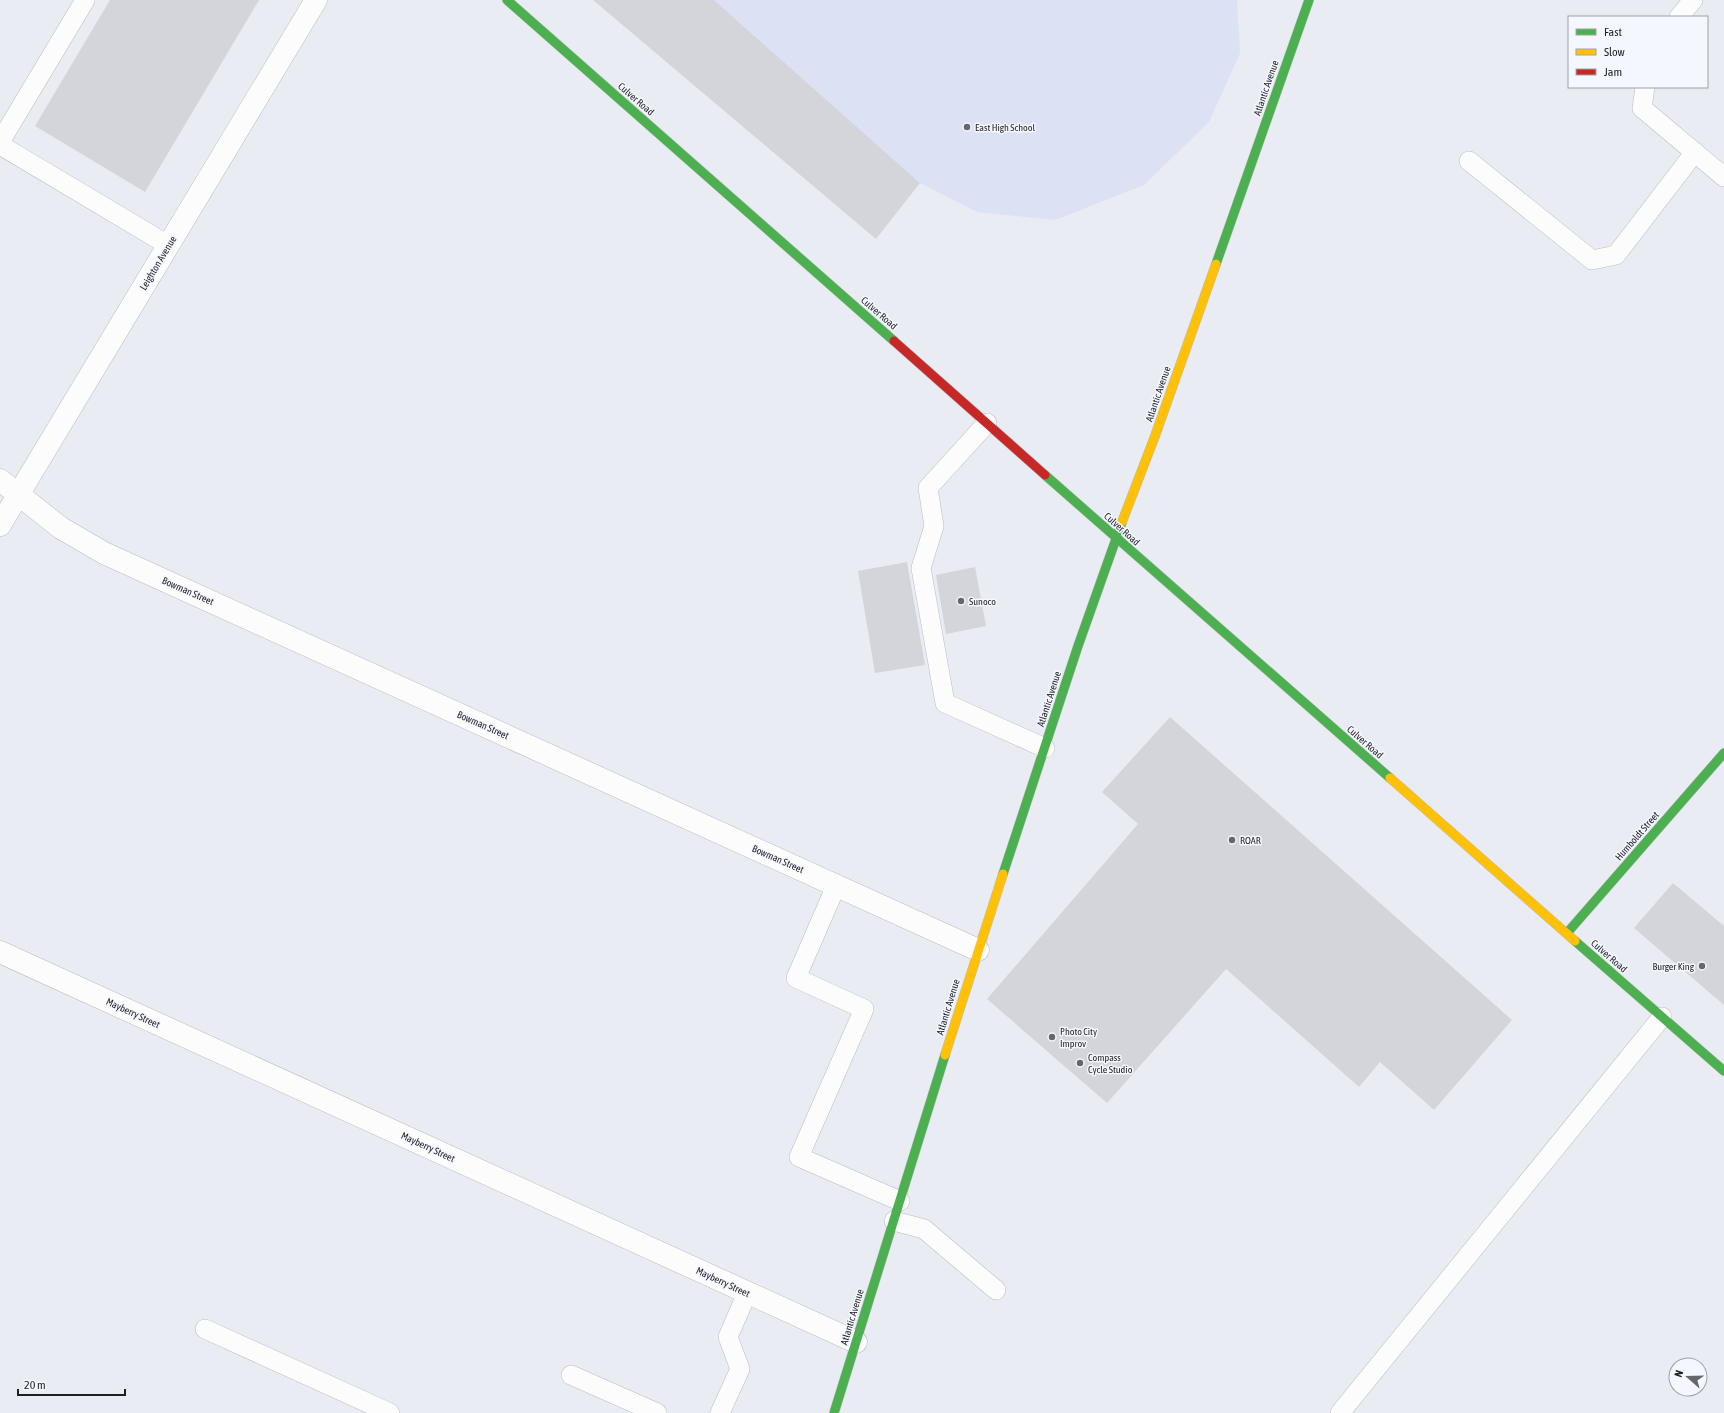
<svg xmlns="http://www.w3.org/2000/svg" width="1724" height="1413" font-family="'Asap Condensed',sans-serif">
<rect width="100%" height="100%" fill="#eaecf3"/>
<path fill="#dce1f4" d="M714,0H1237L1240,53L1209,122L1144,185L1055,220L977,212L920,183Z"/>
<g fill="#d3d5da">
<path d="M110,0H259L145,192L35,126Z"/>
<path d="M593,0H714L920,183L876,239Z"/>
<path d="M907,562L925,665L875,673L858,571Z"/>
<path d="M975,567L986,626L946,634L936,575Z"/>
<path d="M1170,717L1512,1020L1434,1110L1380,1062L1359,1087L1226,969L1107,1103L987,999L1138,824L1102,792Z"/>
<path d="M1673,883L1724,926V1005L1634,928Z"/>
</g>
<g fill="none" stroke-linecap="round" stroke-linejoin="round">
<g stroke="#babcc1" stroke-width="20">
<g id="lane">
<path d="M1679,17L1693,0"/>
<path d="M1645,87L1642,108L1724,177"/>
<path d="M0,142L85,0"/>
<path d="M0,145L168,245"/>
<path d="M1469,161L1592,260L1616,255L1695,152"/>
<path d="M987,423L928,488L934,526L921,568L945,703L1045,748"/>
<path d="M836,886L796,978L864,1009L799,1157L900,1201"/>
<path d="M894,1221L924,1229L996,1290"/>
<path d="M205,1329L390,1413"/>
<path d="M571,1375L657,1413"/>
<path d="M720,1413L740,1369L728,1337L747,1293"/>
<path d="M1340,1413L1662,1017"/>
</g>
</g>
<g stroke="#babcc1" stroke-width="23">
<g id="street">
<path d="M0,480L61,528L104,553L978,950"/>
<path d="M0,525L316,0"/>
<path d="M0,952L856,1342"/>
</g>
</g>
<g stroke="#babcc1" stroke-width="10">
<g id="fast">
<path d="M507,0L894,341"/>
<path d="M1216,264L1309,0"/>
<path d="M1045,475L1390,778"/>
<path d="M1003,874L1078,646L1122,522"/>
<path d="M1567,933L1724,753"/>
<path d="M1575,941L1724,1071"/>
<path d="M834,1413L945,1055"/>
</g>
</g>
<g stroke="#babcc1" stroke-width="10">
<g id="slow">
<path d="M1122,522L1155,436L1216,264"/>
<path d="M1390,778L1575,941"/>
<path d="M945,1055L1003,874"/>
</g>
</g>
<g stroke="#babcc1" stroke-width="10">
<path id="jam" d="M894,341L1045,475"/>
</g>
<use href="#lane" stroke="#fcfcfd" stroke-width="19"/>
<use href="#street" stroke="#fcfcfd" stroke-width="22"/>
<use href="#fast" stroke="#4caf50" stroke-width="9"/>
<use href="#slow" stroke="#ffc107" stroke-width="9"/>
<use href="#jam" stroke="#c62828" stroke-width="9"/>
</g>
<g fill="#65676c" stroke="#f5f7ff" stroke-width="1.5">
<circle cx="967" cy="127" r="4"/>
<circle cx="961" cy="601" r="4"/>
<circle cx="1232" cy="840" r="4"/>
<circle cx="1702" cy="966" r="4"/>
<circle cx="1052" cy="1037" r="4"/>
<circle cx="1080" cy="1063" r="4"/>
</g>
<g text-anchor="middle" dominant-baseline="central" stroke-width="3" stroke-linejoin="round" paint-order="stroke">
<g font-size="10" fill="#1e2024" stroke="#f5f7ff">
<text transform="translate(1266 88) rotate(-71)">Atlantic Avenue</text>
<text transform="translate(636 99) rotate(41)">Culver Road</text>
<text transform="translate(158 263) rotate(-59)">Leighton Avenue</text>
<text transform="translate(879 313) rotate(41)">Culver Road</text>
<text transform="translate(1158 394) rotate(-71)">Atlantic Avenue</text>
<text transform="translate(1122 529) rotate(42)">Culver Road</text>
<text transform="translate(188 591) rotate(24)">Bowman Street</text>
<text transform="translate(1049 699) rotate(-72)">Atlantic Avenue</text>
<text transform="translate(483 725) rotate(24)">Bowman Street</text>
<text transform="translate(1365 742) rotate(41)">Culver Road</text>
<text transform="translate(1637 836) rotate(-49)">Humboldt Street</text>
<text transform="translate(778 859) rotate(24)">Bowman Street</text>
<text transform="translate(1609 956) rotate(41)">Culver Road</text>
<text transform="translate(948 1007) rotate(-73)">Atlantic Avenue</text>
<text transform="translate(133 1013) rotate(25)">Mayberry Street</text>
<text transform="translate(428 1147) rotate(25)">Mayberry Street</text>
<text transform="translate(723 1282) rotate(25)">Mayberry Street</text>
<text transform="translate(852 1317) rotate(-73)">Atlantic Avenue</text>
</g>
<g font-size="10" fill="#1e2024" stroke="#f5f7ff" text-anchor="start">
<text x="975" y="127">East High School</text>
<text x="969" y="601">Sunoco</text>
<text x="1240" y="840">ROAR</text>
<text x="1694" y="966" text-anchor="end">Burger King</text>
<text x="1060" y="1031">Photo City<tspan x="1060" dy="12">Improv</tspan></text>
<text x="1088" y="1057">Compass<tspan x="1088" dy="12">Cycle Studio</tspan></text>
</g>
</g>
<rect x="1568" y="16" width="140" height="72" fill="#f5f7ff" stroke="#9fa1a7"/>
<rect x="1576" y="29" width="20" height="6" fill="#4caf50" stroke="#9fa1a7"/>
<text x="1604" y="36" font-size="12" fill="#1e2024">Fast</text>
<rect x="1576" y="49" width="20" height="6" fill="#ffc107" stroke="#9fa1a7"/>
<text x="1604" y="56" font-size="12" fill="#1e2024">Slow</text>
<rect x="1576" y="69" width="20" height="6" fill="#c62828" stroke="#9fa1a7"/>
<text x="1604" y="76" font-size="12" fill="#1e2024">Jam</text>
<g transform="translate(1688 1377) rotate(290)"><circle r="19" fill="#f5f7ff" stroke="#9fa1a7"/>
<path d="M0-3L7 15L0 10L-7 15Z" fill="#65676c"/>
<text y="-6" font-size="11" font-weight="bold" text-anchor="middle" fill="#1e2024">N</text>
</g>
<path d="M18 1389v6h107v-6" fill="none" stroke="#1e2024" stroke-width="2"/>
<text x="24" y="1389" font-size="12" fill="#1e2024" stroke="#f5f7ff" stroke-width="3" paint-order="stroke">20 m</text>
</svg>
